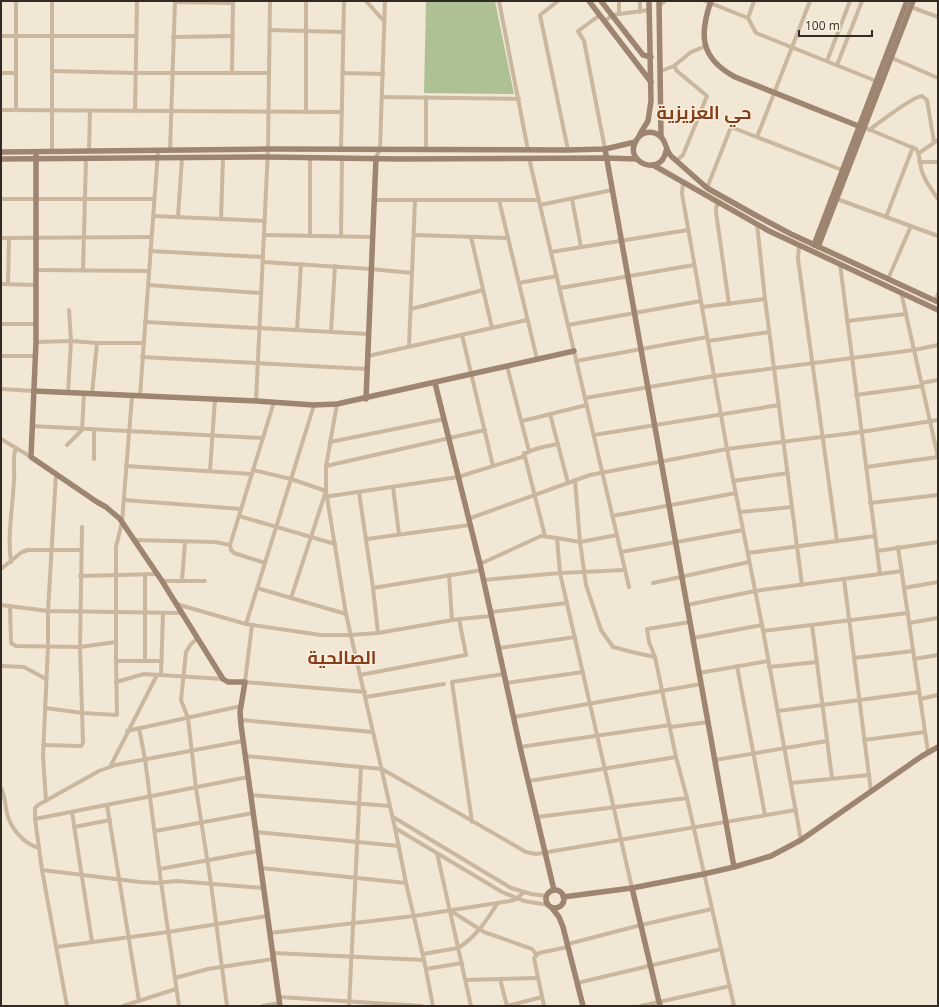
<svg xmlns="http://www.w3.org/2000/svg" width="939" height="1007" font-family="'Open Sans',Cairo,sans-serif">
<rect width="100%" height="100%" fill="#f2e7d4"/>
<path fill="#aec194" d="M426,1H495L514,94L424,93Z"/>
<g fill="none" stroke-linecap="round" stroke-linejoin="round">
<g stroke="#cab7a0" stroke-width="4">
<path d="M16,1V110"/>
<path d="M306,1V112"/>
<path d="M366,1L384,21"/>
<path d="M499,1L528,150"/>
<path d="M558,1L540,15L568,150"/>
<path d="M619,1V14"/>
<path d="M640,1V12"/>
<path d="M705,1L748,18L756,33L876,81"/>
<path d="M175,2L233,3"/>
<path d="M659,6L665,1"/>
<path d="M911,7L938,17"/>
<path d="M600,15L578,31L584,41L605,149"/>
<path d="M748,18L754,1"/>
<path d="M605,21L612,15L649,10"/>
<path d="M270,30L343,32"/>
<path d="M1,36H136"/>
<path d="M173,37L233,36"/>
<path d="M892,58L938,78"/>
<path d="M827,61L850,1"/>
<path d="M837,65L862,1"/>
<path d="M674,66L677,71L707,96L683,155L676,161"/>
<path d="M52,71L136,73H269"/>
<path d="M661,71L674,66L691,52L706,46"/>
<path d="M1,73H16"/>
<path d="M232,73L233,1"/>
<path d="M342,73L383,74"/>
<path d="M382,97L519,99"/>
<path d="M1,110L342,112"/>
<path d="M135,111L137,1"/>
<path d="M868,129L916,149C921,155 919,166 923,174C926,183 933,191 938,199"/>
<path d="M869,130C879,123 913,96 922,96L927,100L934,142"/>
<path d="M757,137L810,1"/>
<path d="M341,150L344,1"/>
<path d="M426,150V97"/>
<path d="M89,151L90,111"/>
<path d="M170,151L175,1"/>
<path d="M52,152V1"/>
<path d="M919,153L938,140"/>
<path d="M376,158L380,149L385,1"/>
<path d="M529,158L629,587"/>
<path d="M919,162H938"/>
<path d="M683,182L682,194L727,449L762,625L801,840"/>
<path d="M707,188L731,127L842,170"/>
<path d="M1,199H154"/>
<path d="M572,199L581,247"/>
<path d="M837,199L938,236"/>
<path d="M374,200H539"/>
<path d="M499,200L537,359"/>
<path d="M718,203L716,208V212L729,304"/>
<path d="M540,205L612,190"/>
<path d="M153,216L265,221"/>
<path d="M178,217L182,158"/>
<path d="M886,217L913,147"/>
<path d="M221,219L223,158"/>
<path d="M757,224L765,299L802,585"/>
<path d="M264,235L373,237"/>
<path d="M414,235L508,238"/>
<path d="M310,236V158"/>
<path d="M341,236L342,158"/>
<path d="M471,237L492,328"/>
<path d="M1,238L151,237"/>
<path d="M799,245L798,259L837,541"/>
<path d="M150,251L263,257"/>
<path d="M551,252L688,230"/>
<path d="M263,262L371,269L412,273"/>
<path d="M840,264L880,574"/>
<path d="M36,270L149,271"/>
<path d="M83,270L86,159"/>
<path d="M888,279L911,226"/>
<path d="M519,283L557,276"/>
<path d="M1,284L36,285"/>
<path d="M8,284L9,238"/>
<path d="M148,285L261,293"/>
<path d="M560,288L694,265"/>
<path d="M901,292L938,457"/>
<path d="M935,301L938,294"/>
<path d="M702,307L765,299"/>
<path d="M411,309L483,290"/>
<path d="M847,321L906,314"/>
<path d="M145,322L369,334"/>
<path d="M1,324H36"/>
<path d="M568,325L701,301"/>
<path d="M297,330L301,264"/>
<path d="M331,332L335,266"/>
<path d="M462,335L493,466"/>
<path d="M708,341L769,332"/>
<path d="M36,342L71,341L97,343H143"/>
<path d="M409,346L415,200"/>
<path d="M1,356H35"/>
<path d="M368,356L527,320"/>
<path d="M142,357L367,369"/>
<path d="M576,361L707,337"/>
<path d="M507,366L529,451"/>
<path d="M922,383L938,380"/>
<path d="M1,389L34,391"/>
<path d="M68,393L71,341L69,310"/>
<path d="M92,394L97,343"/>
<path d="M856,395L922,386"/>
<path d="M140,396L158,151"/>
<path d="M585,398L714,376L914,350L938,345"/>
<path d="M256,401L268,149L270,1"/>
<path d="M337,404L326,466V491L346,614L395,828L406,883L424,960L433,1006"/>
<path d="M550,414L568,483"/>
<path d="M522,421L587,405"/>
<path d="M32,426L263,438"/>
<path d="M594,435L779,405"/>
<path d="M1,439L31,457"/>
<path d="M330,442L444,419"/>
<path d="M67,445L82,430L84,394"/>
<path d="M524,453L545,536"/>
<path d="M94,459V430"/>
<path d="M126,466L252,474"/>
<path d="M326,466L485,430"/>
<path d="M866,467L938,457"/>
<path d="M253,470L291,479L326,491L291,598"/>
<path d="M210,471L215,399"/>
<path d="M575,480L580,542L586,585L601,630L613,647L636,653L655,657L676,757L687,798L734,1006"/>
<path d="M733,481L788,473"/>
<path d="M393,487L399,534"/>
<path d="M359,492L373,588L378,633"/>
<path d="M324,497L458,477L522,457C527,449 548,446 558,444"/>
<path d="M124,500L241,509"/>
<path d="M870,503L938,495"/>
<path d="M740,512L792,507"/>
<path d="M239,516L335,544"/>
<path d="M612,516L736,493"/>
<path d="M468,519L590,475L727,449L861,432L938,420"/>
<path d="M557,538L560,573L632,888"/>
<path d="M367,539L470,525"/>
<path d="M133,540L215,542L230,545"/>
<path d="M898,547L928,752"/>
<path d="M877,551L938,542"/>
<path d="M621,552L743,530"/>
<path d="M748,553L875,536"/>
<path d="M11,562C7,534 13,507 14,479C15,468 12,458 16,448"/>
<path d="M265,563L234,553L231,550L230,545L274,402"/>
<path d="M480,564L541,536L557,538L580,542L617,535"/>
<path d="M1,569L22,552L28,550H81"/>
<path d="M449,575L452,620"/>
<path d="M80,576L157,574"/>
<path d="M844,579L871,791"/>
<path d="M484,580L560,573L625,570"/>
<path d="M162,581H205"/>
<path d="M182,581L185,542"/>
<path d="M653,583L749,562"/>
<path d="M257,588L346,614"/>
<path d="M373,588L482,570"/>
<path d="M904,588L938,582"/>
<path d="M176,604L246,624L321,635H351L378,633L459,619L492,616"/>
<path d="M1,605L48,611L182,613"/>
<path d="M687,605L755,591L902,571"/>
<path d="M10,606L11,643L16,646L80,647L116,642"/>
<path d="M491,612L567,603"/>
<path d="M909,623L938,618"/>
<path d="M246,624L314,405"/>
<path d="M252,625L245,682L365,692"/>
<path d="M812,625L832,778"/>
<path d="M763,631L908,613"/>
<path d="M198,638L191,644L186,652L181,700L188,718L196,788L211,884L227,1006"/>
<path d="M693,638L762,625"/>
<path d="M499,648L575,637"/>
<path d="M655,657L649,642L647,629L690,622"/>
<path d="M854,658L913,651"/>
<path d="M914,659L938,655"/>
<path d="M116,661H162"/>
<path d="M145,661V574"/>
<path d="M1,666L24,667L46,679"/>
<path d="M737,666L765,815"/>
<path d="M769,667L817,662"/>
<path d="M699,673L768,661"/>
<path d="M161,675L163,613"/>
<path d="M360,675L466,655L459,619"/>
<path d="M116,682L144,674L223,679"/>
<path d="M506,683L583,672"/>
<path d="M366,697L444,684"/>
<path d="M920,699L938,695"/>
<path d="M45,708L83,713L117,715L116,661V547L122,522L132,396"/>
<path d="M778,711L919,692"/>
<path d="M514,717L701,684"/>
<path d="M241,720L373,732"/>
<path d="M671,727L708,722"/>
<path d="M139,728L145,759L161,882L179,1006"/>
<path d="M127,731L241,706"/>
<path d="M864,740L925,732"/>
<path d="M43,745L81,746L83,743L80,647L82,527"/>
<path d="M520,747L670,725"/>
<path d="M245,756L382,769L526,852L536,854L796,810"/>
<path d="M715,760L827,741"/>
<path d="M110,767L157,675"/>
<path d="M529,781L676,757"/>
<path d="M791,783L869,775"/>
<path d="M1,788C5,796 5,804 7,813C10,828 24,844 39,848"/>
<path d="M250,795L390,806"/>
<path d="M46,801L43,756L48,646V611L56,474"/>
<path d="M107,805L139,1001"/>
<path d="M72,812L92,942"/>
<path d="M393,817L511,888L531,894L547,896"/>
<path d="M537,817L687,798"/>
<path d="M35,819L248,777"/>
<path d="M472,822L452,682L504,674"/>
<path d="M74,827L110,820"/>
<path d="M395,828L502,892L524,901L548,905"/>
<path d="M155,831L253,813"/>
<path d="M256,832L399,846"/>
<path d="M437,853L471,1006"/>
<path d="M261,868L406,883"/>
<path d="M160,869L258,851"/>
<path d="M42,870L140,882L156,883L177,881L263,888"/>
<path d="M451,911L484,932L532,949L536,954"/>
<path d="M270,933L414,916L510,901L516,899L523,893"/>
<path d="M568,944L641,925L712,909"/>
<path d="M56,947L168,932L267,916"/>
<path d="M273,953L424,960"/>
<path d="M423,954L458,948C476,937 487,920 497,904"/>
<path d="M426,969L462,963"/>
<path d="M175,978L208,969L273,959"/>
<path d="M500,979L507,1006"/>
<path d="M465,980L537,978"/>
<path d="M577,983L721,949"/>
<path d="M279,997L422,1006"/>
<path d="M67,1006L42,870L35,819V808L38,805L99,771L115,765L243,741"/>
<path d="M123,1006L176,989"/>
<path d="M263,1006L280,1003"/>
<path d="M349,1006L361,767"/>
<path d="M507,1006L542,997"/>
<path d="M544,1006L534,958L539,953L568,947"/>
<path d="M641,1006L730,986"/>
</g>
<g stroke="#9e8571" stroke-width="5.5">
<path d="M589,1L651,82"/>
<path d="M601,1L643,55L651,57"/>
<path d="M659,1L661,137"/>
<path d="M711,1C699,35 700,58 735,77L861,127"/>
<path d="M640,134L648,121L651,101L649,1"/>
<path d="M605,149L734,867"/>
<path d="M666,151C661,178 623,162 636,141C638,137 641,134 645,133C651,131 658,133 662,138C667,144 665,149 671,156L707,188L757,216L791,234L938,302"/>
<path d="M1,152L268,149L568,150L605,149L635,142"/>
<path d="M36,152V342L31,457L97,502L106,507L120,519L162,581L223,679L228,682H245L240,712L241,725L280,1006"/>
<path d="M1,159L268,157L398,159L606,158L637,159"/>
<path d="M653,165L769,231L938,310"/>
<path d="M814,245L907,1"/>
<path d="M818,247L913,1"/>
<path d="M435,383L480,564L520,747L554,890"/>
<path d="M34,391L256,401L314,405L337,404L574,351"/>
<path d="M366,399L376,158"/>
<path d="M632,888L660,1006"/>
<circle cx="555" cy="899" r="9"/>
<path d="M563,897L632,888L704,874L734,867L771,856L801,840L922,756L938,747"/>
<path d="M552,908L559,917L563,927L583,1006"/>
</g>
</g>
<g text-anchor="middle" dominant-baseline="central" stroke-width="3" stroke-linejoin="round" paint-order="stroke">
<g font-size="18" font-weight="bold" fill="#883c17" stroke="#faf0e0">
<text x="704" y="112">حي العزيزية</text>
<text x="342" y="657">الصالحية</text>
</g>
</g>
<rect width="939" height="1007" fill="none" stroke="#332a24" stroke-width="4"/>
<path d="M799 30v6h73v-6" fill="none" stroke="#332a24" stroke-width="2"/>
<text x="805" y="30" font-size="12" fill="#332a24" stroke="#faf0e0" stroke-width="3" paint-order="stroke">100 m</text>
</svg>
